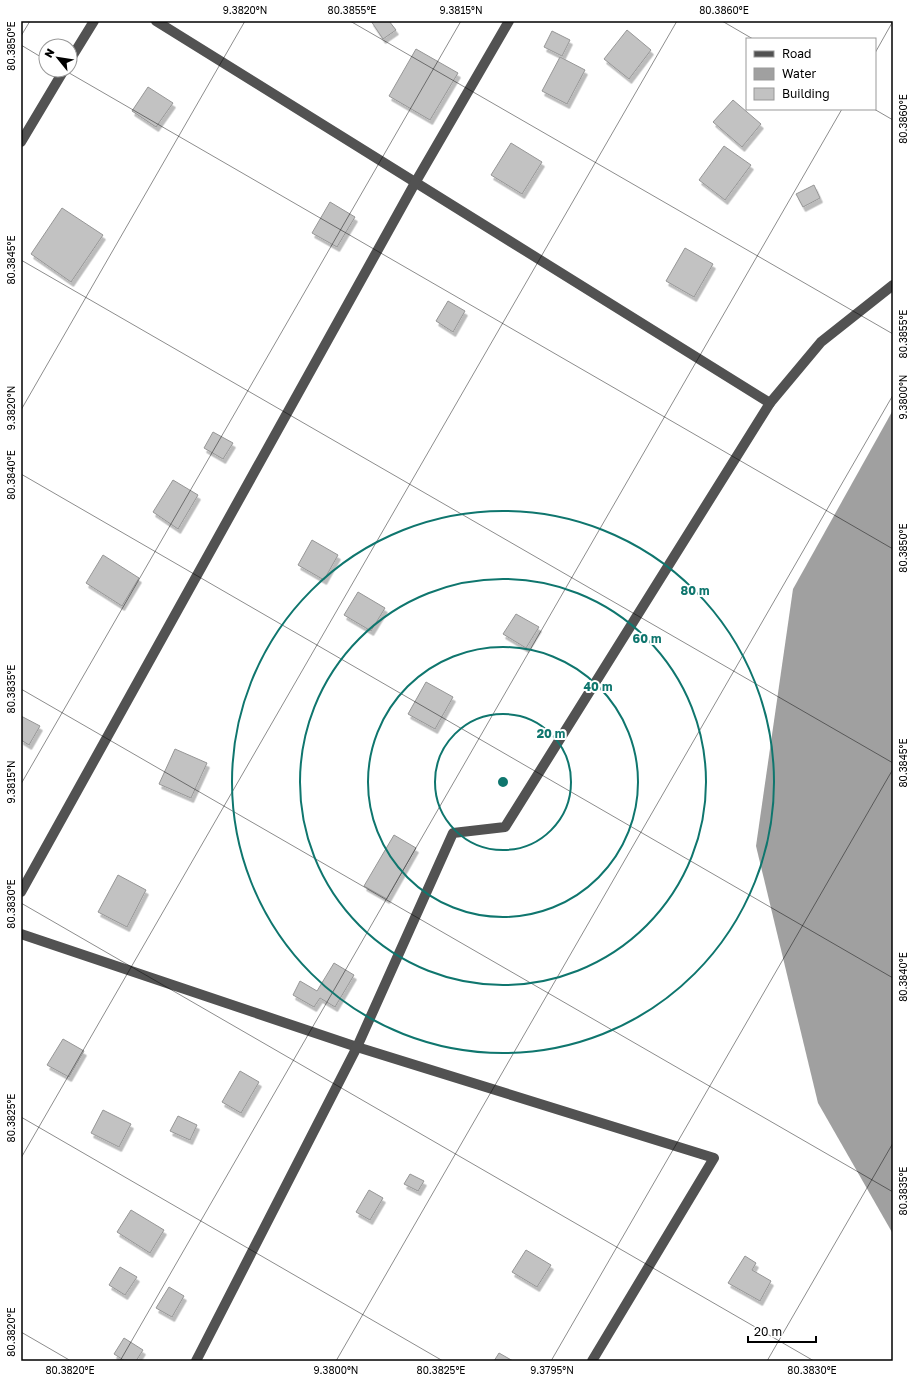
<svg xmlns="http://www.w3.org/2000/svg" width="914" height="1382" font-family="'Golos Text',sans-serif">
<defs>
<filter id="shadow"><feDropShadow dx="2.5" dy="4.5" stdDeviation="0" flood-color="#0004"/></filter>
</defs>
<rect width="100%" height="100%" fill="#fff"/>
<path fill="#a0a0a0" d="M893,410V1234L818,1103L756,846L793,589Z"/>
<g fill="#c2c2c2" stroke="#969696" filter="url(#shadow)">
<path d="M371,21H389L396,30L383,39Z"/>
<path d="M627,30L651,50L629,79L604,59Z"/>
<path d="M552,31L570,40L562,56L544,47Z"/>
<path d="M416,49L458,73L430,120L389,96Z"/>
<path d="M560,57L585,70L567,104L542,91Z"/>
<path d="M148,87L173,103L156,127L132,111Z"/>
<path d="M733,100L761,124L742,147L713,122Z"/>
<path d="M511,143L542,162L522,194L491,175Z"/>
<path d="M724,146L751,165L725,200L699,180Z"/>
<path d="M814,185L820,198L803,207L796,194Z"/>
<path d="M330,202L355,217L337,247L312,233Z"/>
<path d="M62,208L103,235L71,282L31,254Z"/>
<path d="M685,248L713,264L694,297L666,281Z"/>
<path d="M448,301L465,311L453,332L436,321Z"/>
<path d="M213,432L233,443L223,459L204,448Z"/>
<path d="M173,480L198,495L178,529L153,512Z"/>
<path d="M312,540L338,555L324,580L298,565Z"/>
<path d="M103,555L139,578L122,606L86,583Z"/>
<path d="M358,592L385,608L371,631L344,615Z"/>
<path d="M516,614L539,627L526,648L503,634Z"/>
<path d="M426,682L453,697L435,729L408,714Z"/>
<path d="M21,716L40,726L29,745L21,740Z"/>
<path d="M175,749L207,763L191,798L159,784Z"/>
<path d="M394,835L416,848L387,899L364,886Z"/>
<path d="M118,875L146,890L127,927L98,912Z"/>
<path d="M334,963L354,975L335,1007L320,998L314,1007L293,995L300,981L317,991Z"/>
<path d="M63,1039L84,1051L69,1077L47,1065Z"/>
<path d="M240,1071L259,1082L241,1113L222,1102Z"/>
<path d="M103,1110L131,1124L119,1147L91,1133Z"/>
<path d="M178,1116L197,1125L190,1140L170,1131Z"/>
<path d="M410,1174L424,1181L418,1191L404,1184Z"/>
<path d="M369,1190L383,1198L370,1220L356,1212Z"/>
<path d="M131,1210L164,1230L150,1253L117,1232Z"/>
<path d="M526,1250L551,1265L537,1287L512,1272Z"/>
<path d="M745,1256L756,1263L752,1270L771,1281L760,1301L728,1283Z"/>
<path d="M120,1267L137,1277L125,1295L109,1285Z"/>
<path d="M169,1287L184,1296L172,1317L156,1308Z"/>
<path d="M124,1338L143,1350L136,1361H125L114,1354Z"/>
<path d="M499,1353L513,1361H494Z"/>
</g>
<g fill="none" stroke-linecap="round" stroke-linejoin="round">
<g stroke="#525252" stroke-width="10">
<path d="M156,21L770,403"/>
<path d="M70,60L94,21"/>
<path d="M21,142L64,70"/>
<path d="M21,892L415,183L509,21"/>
<path d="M21,934L357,1047L714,1158L592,1361"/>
<path d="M196,1361L357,1047L453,833L505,827L770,403L821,342L893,285"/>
</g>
</g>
<path fill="none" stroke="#000" stroke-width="1" stroke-opacity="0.45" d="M350,21L893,334M722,21L753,39M21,36L30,21M21,45L46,60M875,53L893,21M64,70L893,549M874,109L893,120M21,260L893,763M21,410L245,21M21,474L893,978M21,689L893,1192M21,784L461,21M21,903L814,1361M21,1117L443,1361M21,1158L677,21M21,1332L71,1361M120,1361L842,109M336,1361L893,395M551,1361L893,769M767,1361L893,1143"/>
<g fill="none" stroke="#0f766e" stroke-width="2">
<circle cx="503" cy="782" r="68"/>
<circle cx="503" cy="782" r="135"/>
<circle cx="503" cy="782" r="203"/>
<circle cx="503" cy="782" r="271"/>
</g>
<circle cx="503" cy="782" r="6" fill="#0f766e" stroke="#fff" stroke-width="2"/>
<g font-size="12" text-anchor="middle" font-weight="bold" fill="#0f766e" stroke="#fff" stroke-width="4" stroke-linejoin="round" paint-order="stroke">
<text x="695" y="595">80 m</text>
<text x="647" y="643">60 m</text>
<text x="598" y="691">40 m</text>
<text x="551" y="738">20 m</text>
</g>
<rect width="914" height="1382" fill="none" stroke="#ffffff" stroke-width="44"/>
<rect x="746" y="38" width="130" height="72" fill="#ffffff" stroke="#999999"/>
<rect x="754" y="51" width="20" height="6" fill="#525252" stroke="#999999"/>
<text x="782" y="58" font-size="12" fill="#000000">Road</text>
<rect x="754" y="68" width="20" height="12" fill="#a0a0a0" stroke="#999999"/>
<text x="782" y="78" font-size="12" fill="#000000">Water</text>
<rect x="754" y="88" width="20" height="12" fill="#c2c2c2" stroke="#999999"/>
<text x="782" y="98" font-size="12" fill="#000000">Building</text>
<g transform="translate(58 58) rotate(300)"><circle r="19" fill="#ffffff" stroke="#999999"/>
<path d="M0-3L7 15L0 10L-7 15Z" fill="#000000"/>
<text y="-6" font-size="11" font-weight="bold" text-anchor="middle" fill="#000000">N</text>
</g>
<path d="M748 1336v6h68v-6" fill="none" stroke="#000000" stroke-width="2"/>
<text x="754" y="1336" font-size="12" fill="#000000" stroke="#ffffff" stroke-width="3" paint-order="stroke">20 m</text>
<rect x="22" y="22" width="870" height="1338" fill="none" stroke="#000" stroke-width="1.5"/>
<g font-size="10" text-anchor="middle" fill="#000">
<text x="245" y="14">9.3820°N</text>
<text x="352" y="14">80.3855°E</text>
<text x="461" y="14">9.3815°N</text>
<text x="724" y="14">80.3860°E</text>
<text transform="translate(11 46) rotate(-90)" y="4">80.3850°E</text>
<text transform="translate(903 119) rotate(-90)" y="4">80.3860°E</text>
<text transform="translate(11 260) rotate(-90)" y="4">80.3845°E</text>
<text transform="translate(903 334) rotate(-90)" y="4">80.3855°E</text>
<text transform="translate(903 397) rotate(-90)" y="4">9.3800°N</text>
<text transform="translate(11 408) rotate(-90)" y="4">9.3820°N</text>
<text transform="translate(11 475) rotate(-90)" y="4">80.3840°E</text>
<text transform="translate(903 548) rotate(-90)" y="4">80.3850°E</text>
<text transform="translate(11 689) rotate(-90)" y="4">80.3835°E</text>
<text transform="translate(903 763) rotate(-90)" y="4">80.3845°E</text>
<text transform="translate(11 782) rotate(-90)" y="4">9.3815°N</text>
<text transform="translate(11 904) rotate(-90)" y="4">80.3830°E</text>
<text transform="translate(903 977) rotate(-90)" y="4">80.3840°E</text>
<text transform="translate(11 1118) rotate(-90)" y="4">80.3825°E</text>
<text transform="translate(903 1191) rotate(-90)" y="4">80.3835°E</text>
<text transform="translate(11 1332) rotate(-90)" y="4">80.3820°E</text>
<text x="70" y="1374">80.3820°E</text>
<text x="336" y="1374">9.3800°N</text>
<text x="441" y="1374">80.3825°E</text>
<text x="552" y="1374">9.3795°N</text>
<text x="812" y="1374">80.3830°E</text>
</g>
</svg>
